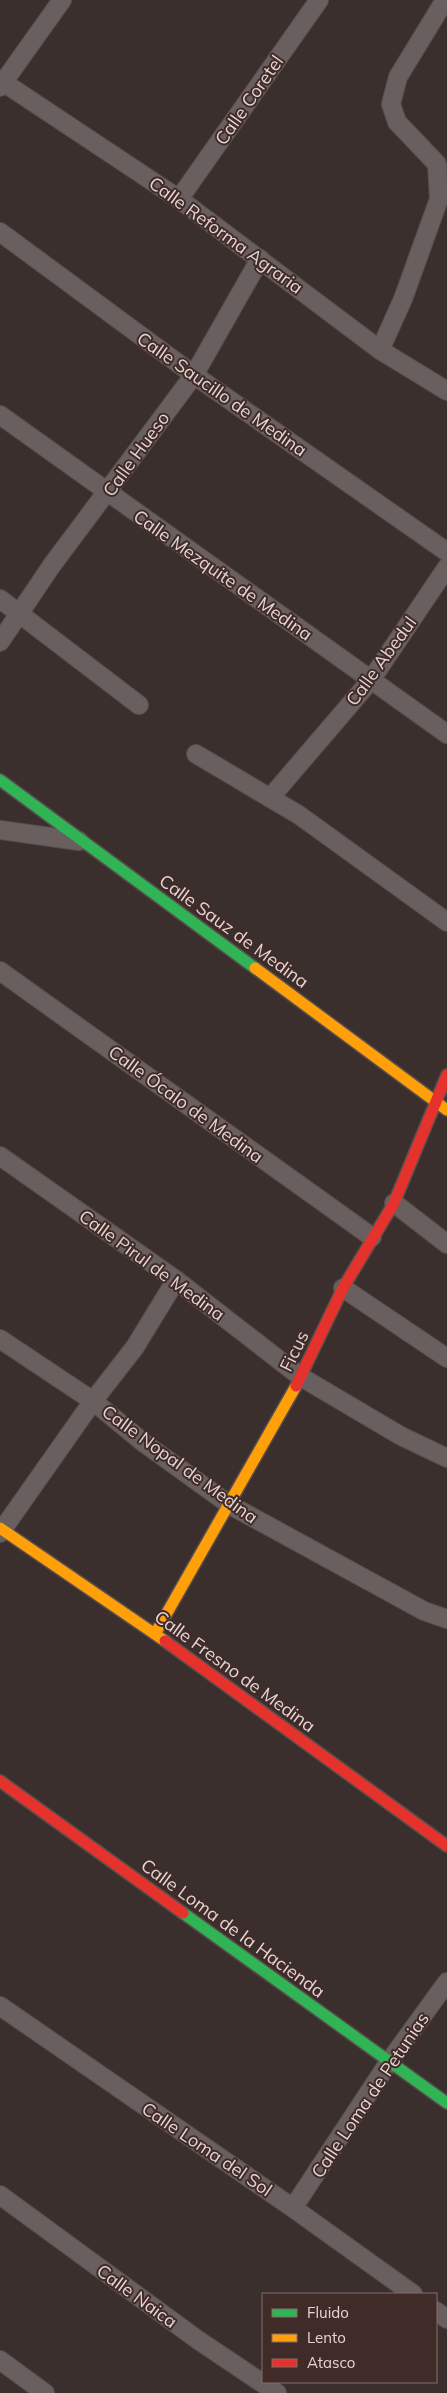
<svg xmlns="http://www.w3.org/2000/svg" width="447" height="2393" font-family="Mulish,sans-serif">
<rect width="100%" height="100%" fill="#3b2f2e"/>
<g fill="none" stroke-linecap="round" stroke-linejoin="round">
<g stroke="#584e4c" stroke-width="20">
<g id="street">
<path d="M3,82L179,199L380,350L447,391"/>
<path d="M0,87L62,0"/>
<path d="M179,199L319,0"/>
<path d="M0,232L194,375L447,552"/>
<path d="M380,350L403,299L439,199L437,164L397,122L391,104L398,77L445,0"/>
<path d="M0,415L447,734"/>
<path d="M0,599L139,705"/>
<path d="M0,642L52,565L194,375L260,259"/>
<path d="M196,754L299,815L447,922"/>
<path d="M270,798L371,680L447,567"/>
<path d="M0,830L79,841"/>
<path d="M0,971L372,1237"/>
<path d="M0,1156L176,1280L301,1377L401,1436L447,1458"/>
<path d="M394,1203L447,1244"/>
<path d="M343,1288L447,1358"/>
<path d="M0,1339L93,1401L144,1443L230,1505L424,1611L447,1619"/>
<path d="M0,1533L93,1401L135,1347L176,1280"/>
<path d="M0,2006L293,2208L413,2294"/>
<path d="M0,2195L198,2340L277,2393"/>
<path d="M293,2208L389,2062L447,1982"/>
<path d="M436,2311L447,2319"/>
<path d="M0,2360L45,2393"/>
</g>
</g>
<g stroke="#584e4c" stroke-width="14">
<g id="fast">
<path d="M0,780L255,968"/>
<path d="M183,1913L447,2103"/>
</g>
</g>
<g stroke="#584e4c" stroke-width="14">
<g id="slow">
<path d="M255,968L447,1110"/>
<path d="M0,1528L165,1641"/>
<path d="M155,1634L296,1386"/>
</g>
</g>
<g stroke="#584e4c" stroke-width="14">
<g id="jam">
<path d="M296,1386L343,1288L394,1203L447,1075"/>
<path d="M165,1641L447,1846"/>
<path d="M0,1781L183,1913"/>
</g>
</g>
<use href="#street" stroke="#685f5e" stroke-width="18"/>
<use href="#fast" stroke="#30b455" stroke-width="11"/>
<use href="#slow" stroke="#ff9f0a" stroke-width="11"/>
<use href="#jam" stroke="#e5322d" stroke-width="11"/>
</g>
<g text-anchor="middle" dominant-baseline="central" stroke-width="4" stroke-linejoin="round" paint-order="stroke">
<g font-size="18" fill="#e4d5d3" stroke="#412b28">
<text transform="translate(249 100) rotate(-55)">Calle Coretel</text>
<text transform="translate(226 235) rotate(36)">Calle Reforma Agraria</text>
<text transform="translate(222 394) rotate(35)">Calle Saucillo de Medina</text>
<text transform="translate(136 454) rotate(-54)">Calle Hueso</text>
<text transform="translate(223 575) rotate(35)">Calle Mezquite de Medina</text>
<text transform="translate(381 661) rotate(-54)">Calle Abedul</text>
<text transform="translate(234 931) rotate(36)">Calle Sauz de Medina</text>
<text transform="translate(186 1104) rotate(36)">Calle Ócalo de Medina</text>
<text transform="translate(152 1265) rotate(36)">Calle Pirul de Medina</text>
<text transform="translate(294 1351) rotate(-64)">Ficus</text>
<text transform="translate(180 1464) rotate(36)">Calle Nopal de Medina</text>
<text transform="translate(235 1671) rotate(36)">Calle Fresno de Medina</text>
<text transform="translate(233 1928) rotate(36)">Calle Loma de la Hacienda</text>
<text transform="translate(370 2095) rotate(-56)">Calle Loma de Petunias</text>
<text transform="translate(207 2149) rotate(34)">Calle Loma del Sol</text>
<text transform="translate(137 2296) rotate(36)">Calle Naica</text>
</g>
</g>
<rect x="262" y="2293" width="175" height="90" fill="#412b28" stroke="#826f6c"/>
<rect x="272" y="2309" width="25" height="8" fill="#30b455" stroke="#826f6c"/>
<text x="307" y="2318" font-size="15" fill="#e4d5d3">Fluido</text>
<rect x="272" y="2334" width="25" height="8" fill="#ff9f0a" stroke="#826f6c"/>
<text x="307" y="2343" font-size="15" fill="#e4d5d3">Lento</text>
<rect x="272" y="2359" width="25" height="8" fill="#e5322d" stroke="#826f6c"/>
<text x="307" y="2368" font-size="15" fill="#e4d5d3">Atasco</text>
</svg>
